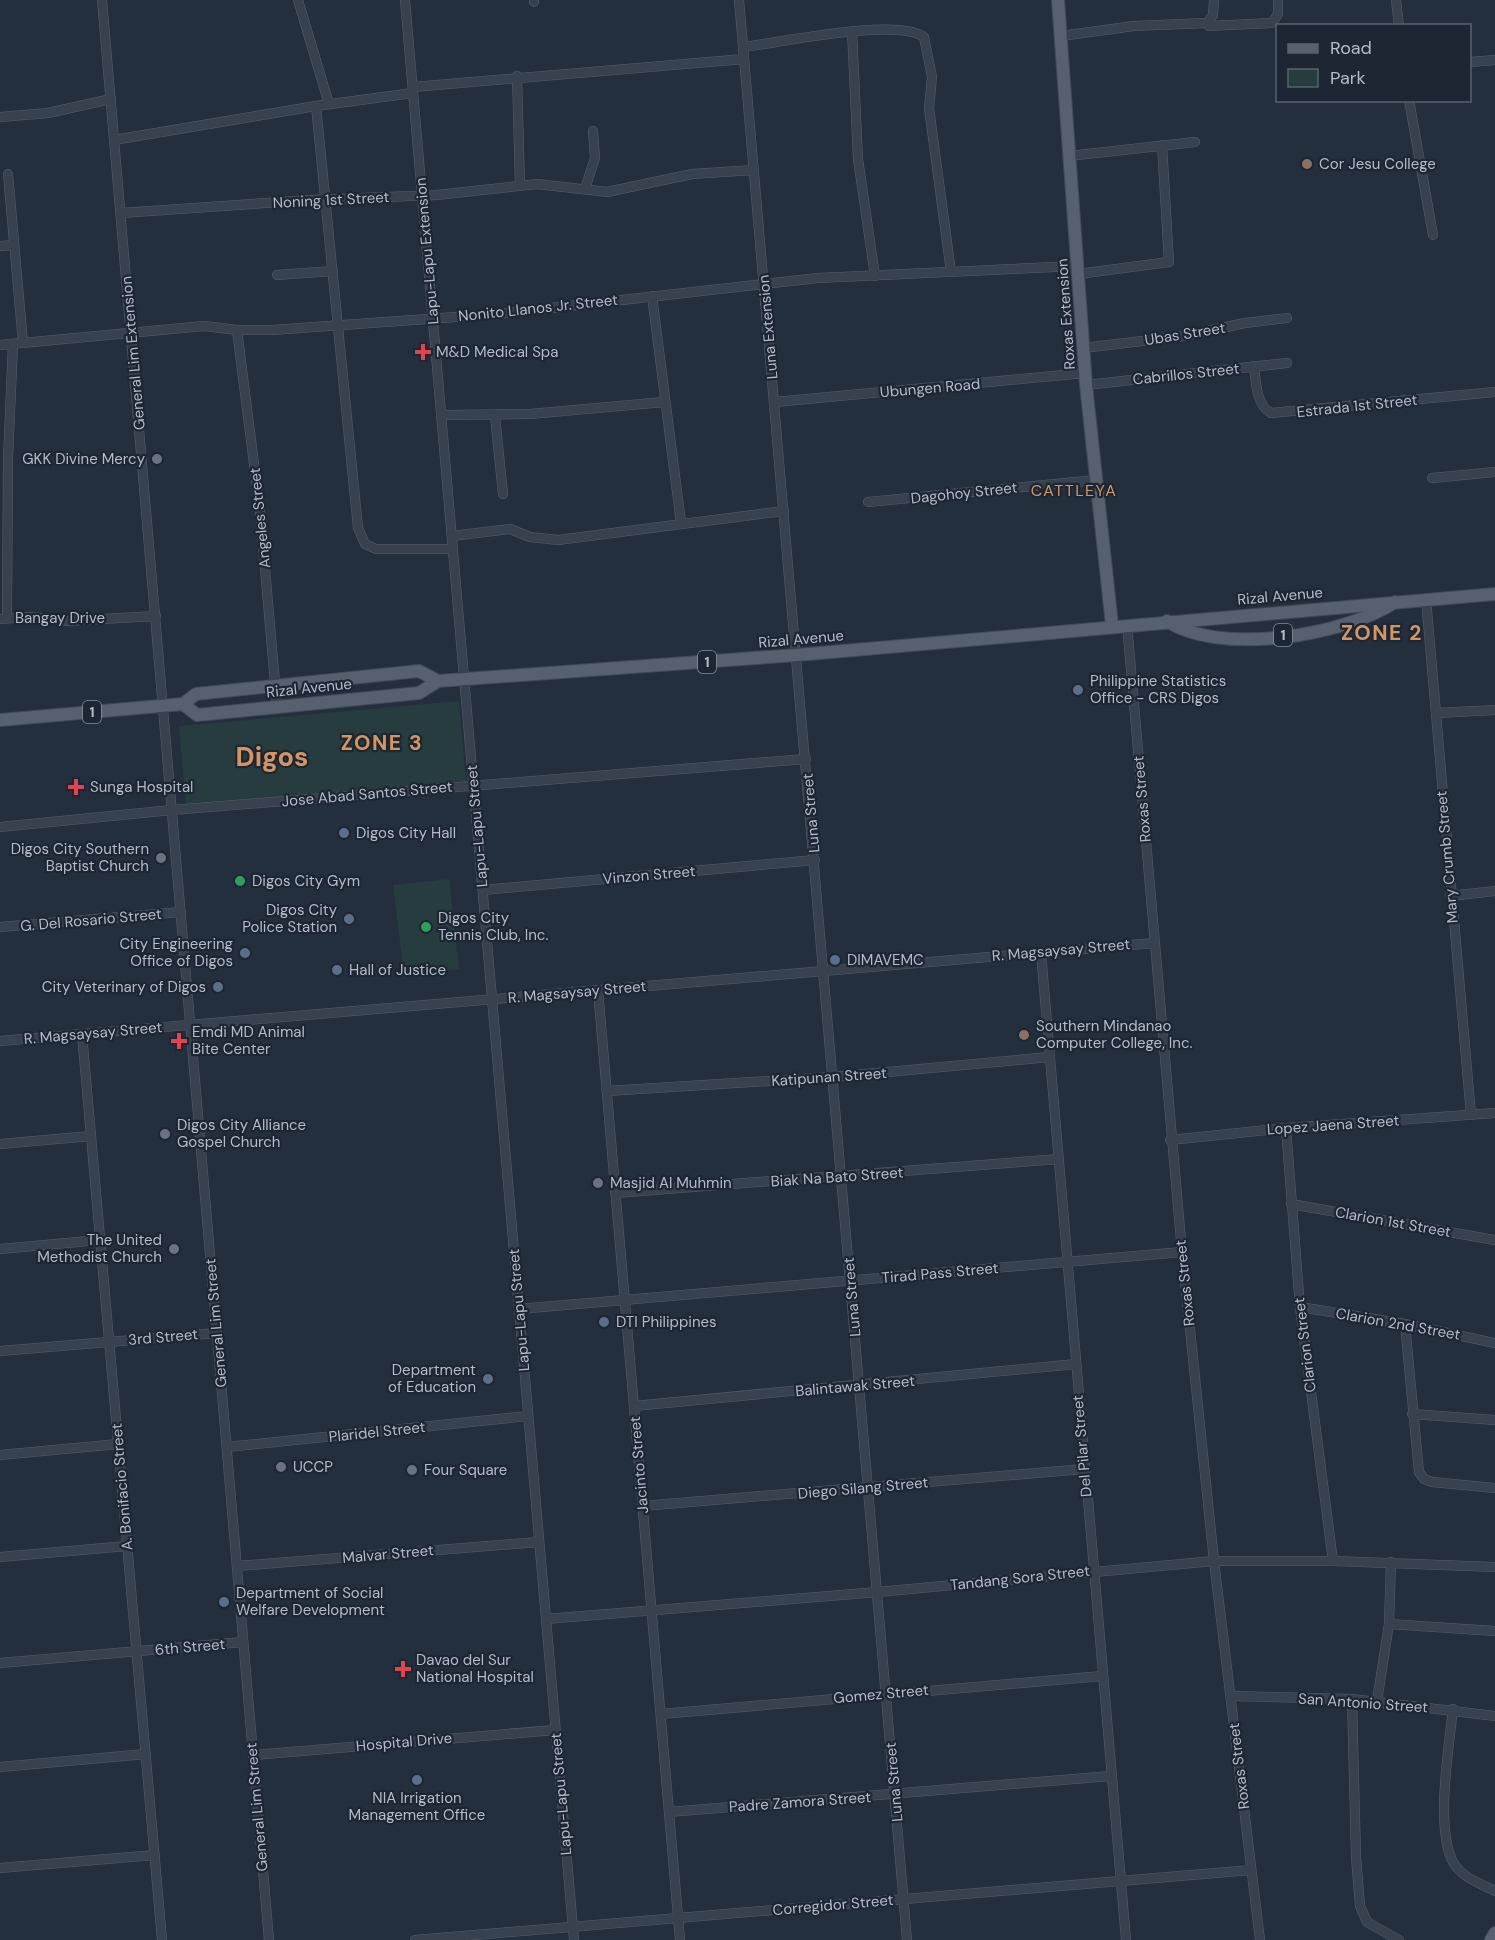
<svg xmlns="http://www.w3.org/2000/svg" width="1495" height="1940" font-family="'DM Sans',sans-serif">
<rect width="100%" height="100%" fill="#242f3e"/>
<g fill="#263c3f">
<path d="M459,701L466,781L186,805L179,726Z"/>
<path d="M449,879L459,969L404,975L393,885Z"/>
</g>
<g fill="none" stroke-linecap="round" stroke-linejoin="round">
<g stroke="#565f6c" stroke-width="10">
<g id="minor">
<path d="M102,0L269,1940"/>
<path d="M298,0L329,104"/>
<path d="M405,0L574,1940"/>
<path d="M534,0V2"/>
<path d="M739,0L907,1940"/>
<path d="M1396,0L1399,26"/>
<path d="M1207,23L1213,15L1214,0"/>
<path d="M852,31L858,159L875,276"/>
<path d="M1061,36L1134,26L1207,23L1209,26L1272,23L1278,14V0"/>
<path d="M743,47C780,43 896,17 924,37L932,77L929,108L951,272"/>
<path d="M1470,62L1495,60"/>
<path d="M517,76L520,186"/>
<path d="M413,87L744,59"/>
<path d="M1409,100L1433,235"/>
<path d="M316,106L358,528L365,544L376,549H453"/>
<path d="M0,117L48,113L111,99"/>
<path d="M114,140L316,106L413,93"/>
<path d="M1069,156L1195,142"/>
<path d="M8,174L23,343"/>
<path d="M585,189L595,158L593,131"/>
<path d="M121,213L310,200L437,195L537,184L607,192L692,174L754,170"/>
<path d="M0,246L14,245"/>
<path d="M1078,274L1169,262L1162,145"/>
<path d="M277,275L333,271"/>
<path d="M652,296L681,523"/>
<path d="M237,330L260,511L277,706"/>
<path d="M0,345L204,326L237,330H272L498,314L818,278L1077,266"/>
<path d="M1083,348L1184,336L1245,323L1287,318"/>
<path d="M1254,366C1256,382 1256,405 1271,413L1495,392"/>
<path d="M1086,385L1287,363"/>
<path d="M775,402L1085,373"/>
<path d="M441,415L530,414L664,402"/>
<path d="M495,416L503,494"/>
<path d="M1432,478L1495,472"/>
<path d="M868,502L1096,480"/>
<path d="M452,536L510,529L530,537L558,540L784,511"/>
<path d="M1426,599L1471,1115"/>
<path d="M7,618L8,459L13,344"/>
<path d="M0,619L31,617L66,621L156,616"/>
<path d="M1127,624L1182,1252L1214,1561L1260,1940"/>
<path d="M1436,713L1495,710"/>
<path d="M0,827L172,810L806,759"/>
<path d="M483,890L815,860"/>
<path d="M1450,896L1495,891"/>
<path d="M0,927L181,912"/>
<path d="M1041,953L1126,1940"/>
<path d="M598,990L680,1940"/>
<path d="M82,1034L162,1940"/>
<path d="M0,1041L1154,943"/>
<path d="M607,1091L833,1077L1050,1057"/>
<path d="M1286,1128L1300,1307L1333,1561"/>
<path d="M1170,1140L1286,1128L1495,1113"/>
<path d="M0,1144L91,1136"/>
<path d="M615,1193L1059,1159"/>
<path d="M1291,1204L1495,1240"/>
<path d="M0,1249L100,1240"/>
<path d="M1300,1307L1405,1324L1495,1343"/>
<path d="M519,1309L1182,1252"/>
<path d="M1405,1324L1419,1472L1424,1479L1432,1482L1495,1488"/>
<path d="M0,1351L217,1333"/>
<path d="M634,1406L1076,1364"/>
<path d="M1412,1414L1495,1420"/>
<path d="M227,1447L528,1416"/>
<path d="M0,1455L118,1444"/>
<path d="M643,1506L1084,1469"/>
<path d="M0,1557L127,1546"/>
<path d="M237,1566L539,1542"/>
<path d="M546,1619L878,1592L1214,1561H1333L1495,1567"/>
<path d="M1389,1624L1495,1631"/>
<path d="M0,1663L243,1642"/>
<path d="M1231,1696L1352,1699L1495,1716"/>
<path d="M1352,1699L1356,1857L1360,1906L1367,1922L1399,1940"/>
<path d="M1377,1701L1389,1624L1391,1562"/>
<path d="M1453,1709C1449,1747 1435,1828 1453,1862C1461,1877 1481,1884 1495,1891"/>
<path d="M661,1714L1102,1676"/>
<path d="M253,1755L555,1730"/>
<path d="M0,1767L146,1754"/>
<path d="M669,1812L1111,1776"/>
<path d="M0,1868L155,1855"/>
<path d="M415,1940L1251,1870"/>
</g>
</g>
<g stroke="#414a57" stroke-width="14">
<g id="major">
<path d="M1058,0L1086,385L1112,625"/>
<path d="M1167,621C1220,656 1344,636 1395,602"/>
<path d="M183,704L197,715L419,693L438,681L797,655L1495,594"/>
<path d="M0,720L183,704L196,694L419,671L438,681"/>
<path d="M1491,1940L1495,1933"/>
</g>
</g>
<use href="#minor" stroke="#38414e" stroke-width="9"/>
<use href="#major" stroke="#56606e" stroke-width="12"/>
</g>
<g fill="#8d6e63" stroke="#1d2633" stroke-width="2">
<circle cx="1307" cy="164" r="6"/>
<circle cx="1024" cy="1035" r="6"/>
</g>
<g fill="#e0444e" stroke="#1d2633" stroke-width="2">
<path d="M420 343h6v6h6v6h-6v6h-6v-6h-6v-6h6z"/>
<path d="M73 778h6v6h6v6h-6v6h-6v-6h-6v-6h6z"/>
<path d="M176 1032h6v6h6v6h-6v6h-6v-6h-6v-6h6z"/>
<path d="M400 1660h6v6h6v6h-6v6h-6v-6h-6v-6h6z"/>
</g>
<g fill="#6b7280" stroke="#1d2633" stroke-width="2">
<circle cx="157" cy="459" r="6"/>
<circle cx="161" cy="858" r="6"/>
<circle cx="165" cy="1134" r="6"/>
<circle cx="598" cy="1183" r="6"/>
<circle cx="174" cy="1249" r="6"/>
<circle cx="281" cy="1467" r="6"/>
<circle cx="412" cy="1470" r="6"/>
</g>
<g fill="#5c6f8a" stroke="#1d2633" stroke-width="2">
<circle cx="1078" cy="690" r="6"/>
<circle cx="344" cy="833" r="6"/>
<circle cx="349" cy="919" r="6"/>
<circle cx="245" cy="953" r="6"/>
<circle cx="835" cy="960" r="6"/>
<circle cx="337" cy="970" r="6"/>
<circle cx="218" cy="987" r="6"/>
<circle cx="604" cy="1322" r="6"/>
<circle cx="488" cy="1379" r="6"/>
<circle cx="224" cy="1602" r="6"/>
<circle cx="417" cy="1780" r="6"/>
</g>
<g fill="#2e9e5b" stroke="#1d2633" stroke-width="2">
<circle cx="240" cy="881" r="6"/>
<circle cx="426" cy="927" r="6"/>
</g>
<g text-anchor="middle" dominant-baseline="central" stroke-width="4.5" stroke-linejoin="round" paint-order="stroke">
<g fill="#1d2633" stroke="#878f9c" stroke-width="1.5">
<rect x="1274" y="624" width="18" height="22" rx="4.5"/>
<rect x="698" y="651" width="18" height="22" rx="4.5"/>
<rect x="83" y="701" width="18" height="22" rx="4.5"/>
</g>
<g font-size="14" font-weight="bold" fill="#b4bcc9">
<text x="1283" y="635">1</text>
<text x="707" y="662">1</text>
<text x="92" y="712">1</text>
</g>
<g font-size="15" fill="#b4bcc9" stroke="#1d2633" text-anchor="start">
<text x="1319" y="164">Cor Jesu College</text>
<text x="436" y="352">M&amp;D Medical Spa</text>
<text x="145" y="459" text-anchor="end">GKK Divine Mercy</text>
<text x="1090" y="681">Philippine Statistics<tspan x="1090" dy="17">Office - CRS Digos</tspan></text>
<text x="90" y="787">Sunga Hospital</text>
<text x="356" y="833">Digos City Hall</text>
<text x="149" y="849" text-anchor="end">Digos City Southern<tspan x="149" dy="17">Baptist Church</tspan></text>
<text x="252" y="881">Digos City Gym</text>
<text x="337" y="910" text-anchor="end">Digos City<tspan x="337" dy="17">Police Station</tspan></text>
<text x="438" y="918">Digos City<tspan x="438" dy="17">Tennis Club, Inc.</tspan></text>
<text x="233" y="944" text-anchor="end">City Engineering<tspan x="233" dy="17">Office of Digos</tspan></text>
<text x="847" y="960">DIMAVEMC</text>
<text x="349" y="970">Hall of Justice</text>
<text x="206" y="987" text-anchor="end">City Veterinary of Digos</text>
<text x="1036" y="1026">Southern Mindanao<tspan x="1036" dy="17">Computer College, Inc.</tspan></text>
<text x="192" y="1032">Emdi MD Animal<tspan x="192" dy="17">Bite Center</tspan></text>
<text x="177" y="1125">Digos City Alliance<tspan x="177" dy="17">Gospel Church</tspan></text>
<text x="610" y="1183">Masjid Al Muhmin</text>
<text x="162" y="1240" text-anchor="end">The United<tspan x="162" dy="17">Methodist Church</tspan></text>
<text x="616" y="1322">DTI Philippines</text>
<text x="476" y="1370" text-anchor="end">Department<tspan x="476" dy="17">of Education</tspan></text>
<text x="293" y="1467">UCCP</text>
<text x="424" y="1470">Four Square</text>
<text x="236" y="1593">Department of Social<tspan x="236" dy="17">Welfare Development</tspan></text>
<text x="416" y="1660">Davao del Sur<tspan x="416" dy="17">National Hospital</tspan></text>
<text x="417" y="1798" text-anchor="middle">NIA Irrigation<tspan x="417" dy="17">Management Office</tspan></text>
</g>
<g font-size="15" fill="#b4bcc9" stroke="#1d2633">
<text transform="translate(331 200) rotate(-3)">Noning 1st Street</text>
<text transform="translate(427 251) rotate(-95)">Lapu-Lapu Extension</text>
<text transform="translate(538 308) rotate(-6)">Nonito Llanos Jr. Street</text>
<text transform="translate(1066 314) rotate(-94)">Roxas Extension</text>
<text transform="translate(768 327) rotate(-95)">Luna Extension</text>
<text transform="translate(1185 334) rotate(-9)">Ubas Street</text>
<text transform="translate(133 353) rotate(-95)">General Lim Extension</text>
<text transform="translate(1186 374) rotate(-6)">Cabrillos Street</text>
<text transform="translate(930 388) rotate(-5)">Ubungen Road</text>
<text transform="translate(1357 406) rotate(-6)">Estrada 1st Street</text>
<text transform="translate(964 493) rotate(-6)">Dagohoy Street</text>
<text transform="translate(260 518) rotate(-96)">Angeles Street</text>
<text transform="translate(1280 596) rotate(-5)">Rizal Avenue</text>
<text x="60" y="618">Bangay Drive</text>
<text transform="translate(801 639) rotate(-5)">Rizal Avenue</text>
<text transform="translate(309 688) rotate(-6)">Rizal Avenue</text>
<text transform="translate(367 794) rotate(-5)">Jose Abad Santos Street</text>
<text transform="translate(1142 799) rotate(-95)">Roxas Street</text>
<text transform="translate(811 813) rotate(-95)">Luna Street</text>
<text transform="translate(477 826) rotate(-95)">Lapu-Lapu Street</text>
<text transform="translate(1447 857) rotate(-95)">Mary Crumb Street</text>
<text transform="translate(649 875) rotate(-5)">Vinzon Street</text>
<text transform="translate(91 920) rotate(-5)">G. Del Rosario Street</text>
<text transform="translate(1061 950) rotate(-5)">R. Magsaysay Street</text>
<text transform="translate(577 992) rotate(-5)">R. Magsaysay Street</text>
<text transform="translate(93 1033) rotate(-5)">R. Magsaysay Street</text>
<text transform="translate(829 1077) rotate(-4)">Katipunan Street</text>
<text transform="translate(1333 1125) rotate(-4)">Lopez Jaena Street</text>
<text transform="translate(837 1177) rotate(-4)">Biak Na Bato Street</text>
<text transform="translate(1393 1222) rotate(10)">Clarion 1st Street</text>
<text transform="translate(940 1273) rotate(-5)">Tirad Pass Street</text>
<text transform="translate(1185 1283) rotate(-96)">Roxas Street</text>
<text transform="translate(852 1297) rotate(-95)">Luna Street</text>
<text transform="translate(519 1310) rotate(-95)">Lapu-Lapu Street</text>
<text transform="translate(216 1323) rotate(-95)">General Lim Street</text>
<text transform="translate(1398 1324) rotate(10)">Clarion 2nd Street</text>
<text transform="translate(163 1337) rotate(-5)">3rd Street</text>
<text transform="translate(1305 1345) rotate(-97)">Clarion Street</text>
<text transform="translate(855 1386) rotate(-5)">Balintawak Street</text>
<text transform="translate(377 1432) rotate(-6)">Plaridel Street</text>
<text transform="translate(1082 1446) rotate(-95)">Del Pilar Street</text>
<text transform="translate(639 1465) rotate(-95)">Jacinto Street</text>
<text transform="translate(122 1487) rotate(-95)">A. Bonifacio Street</text>
<text transform="translate(863 1488) rotate(-5)">Diego Silang Street</text>
<text transform="translate(388 1554) rotate(-5)">Malvar Street</text>
<text transform="translate(1020 1578) rotate(-6)">Tandang Sora Street</text>
<text transform="translate(190 1647) rotate(-5)">6th Street</text>
<text transform="translate(881 1694) rotate(-5)">Gomez Street</text>
<text transform="translate(1363 1703) rotate(4)">San Antonio Street</text>
<text transform="translate(404 1742) rotate(-5)">Hospital Drive</text>
<text transform="translate(1239 1766) rotate(-97)">Roxas Street</text>
<text transform="translate(894 1782) rotate(-95)">Luna Street</text>
<text transform="translate(561 1794) rotate(-95)">Lapu-Lapu Street</text>
<text transform="translate(800 1802) rotate(-4)">Padre Zamora Street</text>
<text transform="translate(257 1807) rotate(-95)">General Lim Street</text>
<text transform="translate(833 1905) rotate(-5)">Corregidor Street</text>
</g>
<g font-size="16" letter-spacing="1.5" fill="#d59563" stroke="#1d2633">
<text x="1074" y="490">CATTLEYA</text>
</g>
<g font-size="21" font-weight="bold" letter-spacing="1.5" fill="#d59563" stroke="#1d2633">
<text x="1382" y="633">ZONE 2</text>
<text x="382" y="743">ZONE 3</text>
</g>
<g font-size="27" font-weight="bold" fill="#d59563" stroke="#1d2633">
<text x="272" y="756">Digos</text>
</g>
</g>
<rect x="1276" y="24" width="195" height="78" fill="#1d2633" stroke="#59626f" stroke-width="1.5"/>
<rect x="1288" y="44" width="30" height="9" fill="#56606e" stroke="#59626f" stroke-width="1.5"/>
<text x="1330" y="54" font-size="18" fill="#b4bcc9">Road</text>
<rect x="1288" y="69" width="30" height="18" fill="#263c3f" stroke="#59626f" stroke-width="1.5"/>
<text x="1330" y="84" font-size="18" fill="#b4bcc9">Park</text>
</svg>
